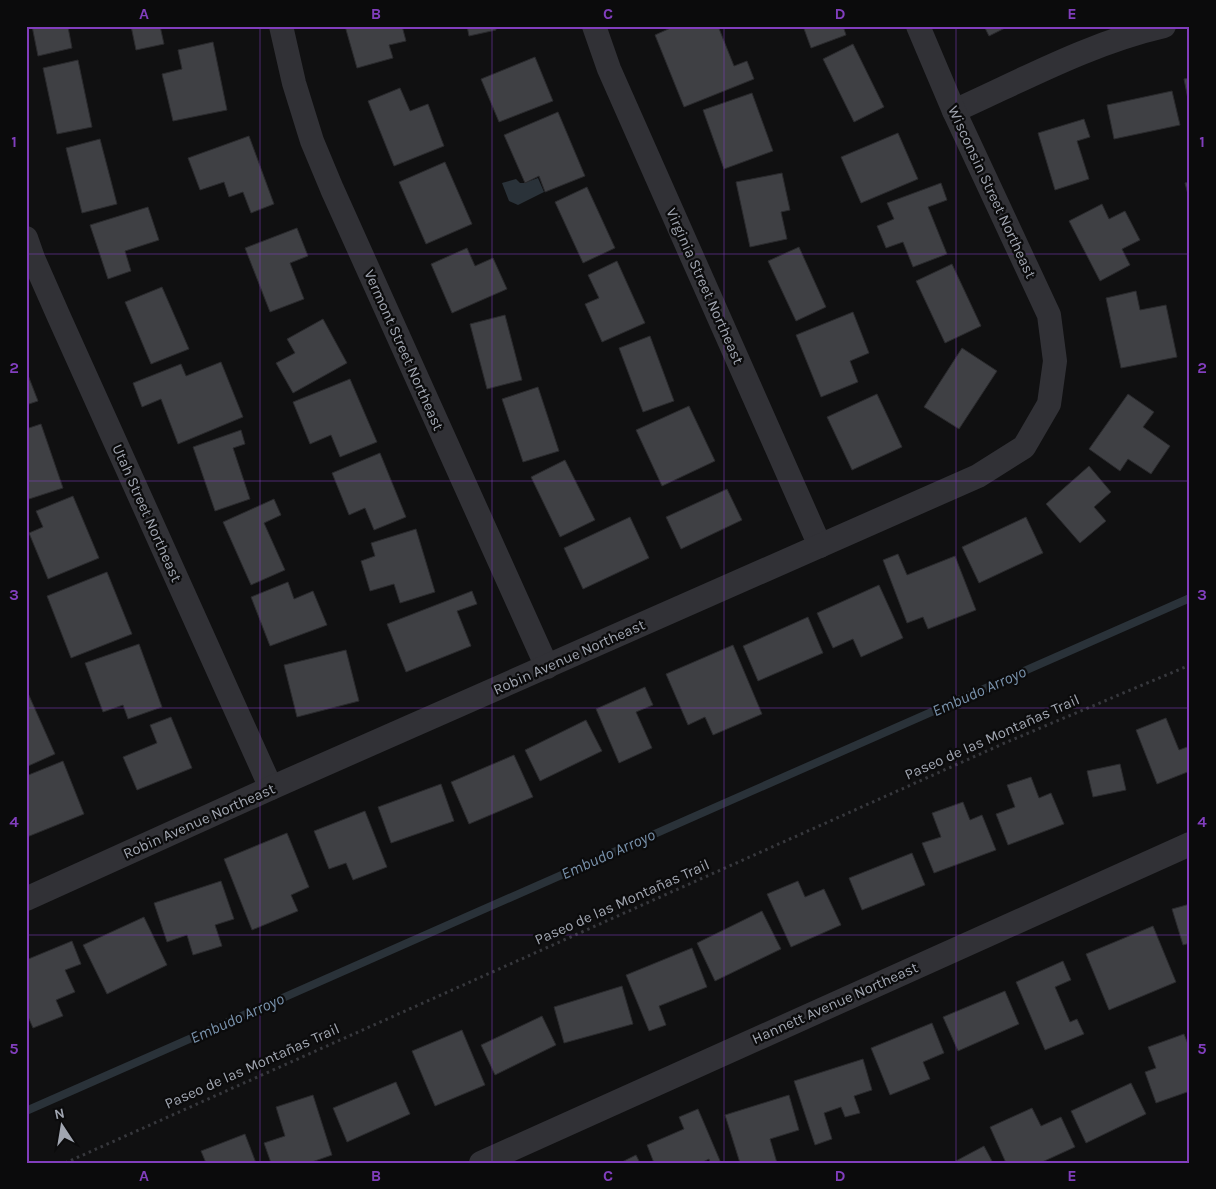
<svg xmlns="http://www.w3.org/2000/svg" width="1216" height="1189" font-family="Karla,sans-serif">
<rect width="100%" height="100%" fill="#101011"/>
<path fill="#2a3239" d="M538,178L544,192L518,205L509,201L502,183L516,179L520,183H524Z"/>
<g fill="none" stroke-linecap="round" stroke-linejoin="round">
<path stroke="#2a3239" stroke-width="8" d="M26,1111L1190,598"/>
</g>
<g fill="#3f4044" stroke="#2a2a2d">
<path d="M32,26H71L68,27L72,48L38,56Z"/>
<path d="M131,26H160L164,44L136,50Z"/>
<path d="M345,26H402L406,41L389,45L393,58L357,68Z"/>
<path d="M467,26H496V30L469,36Z"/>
<path d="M675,26H718L734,66L747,61L754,79L684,107L655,35Z"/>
<path d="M803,26H843L846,35L811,48Z"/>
<path d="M984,26H1009L989,36Z"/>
<path d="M213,42L227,110L173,121L162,74L182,69L178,50Z"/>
<path d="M853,44L884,107L854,122L823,59Z"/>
<path d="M535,57L553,101L499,122L481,79Z"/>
<path d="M78,60L92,127L57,134L43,68Z"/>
<path d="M1190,78V104H1189L1184,79Z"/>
<path d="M400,88L410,111L428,104L444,146L394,166L368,101Z"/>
<path d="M1172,91L1180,125L1114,139L1107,105Z"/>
<path d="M752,93L773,151L724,169L703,110Z"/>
<path d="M558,112L585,176L545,192L539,176L525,183L504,135Z"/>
<path d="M1084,119L1090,137L1077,141L1089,179L1055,190L1038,133Z"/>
<path d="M898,133L918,179L861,203L841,157Z"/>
<path d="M249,136L274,204L251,213L243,192L229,197L224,182L200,190L188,158Z"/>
<path d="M100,139L117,204L82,213L66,148Z"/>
<path d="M445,162L472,224L426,244L399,182Z"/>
<path d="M782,173L790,210L781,212L787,239L750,247L736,182Z"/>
<path d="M1190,182V202L1185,183Z"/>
<path d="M941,183L947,200L928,207L947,254L913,267L903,242L886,248L877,226L894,219L887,203Z"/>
<path d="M587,187L615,248L583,263L555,202Z"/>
<path d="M1102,204L1109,219L1125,211L1140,240L1122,249L1130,265L1100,281L1069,221Z"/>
<path d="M148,207L159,240L125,251L131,271L108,279L90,225Z"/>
<path d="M297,228L308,256L290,263L304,299L270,312L245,248Z"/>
<path d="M799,247L826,307L796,321L768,261Z"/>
<path d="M467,248L475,266L493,258L507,289L452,313L431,264Z"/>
<path d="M617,261L645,323L602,342L585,304L599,298L588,275Z"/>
<path d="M952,264L981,326L945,343L916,281Z"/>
<path d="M162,287L189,349L151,364L125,302Z"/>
<path d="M1136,291L1140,310L1166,305L1177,357L1121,368L1106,298Z"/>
<path d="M853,312L869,353L850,361L858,382L821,397L796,335Z"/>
<path d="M505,315L522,380L487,389L470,324Z"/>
<path d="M323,319L347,363L293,393L276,363L295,353L287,339Z"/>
<path d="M650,336L674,401L643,412L619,348Z"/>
<path d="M962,348L997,371L959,429L924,407Z"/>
<path d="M221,362L243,417L178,444L161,399L142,407L133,383L181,364L186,376Z"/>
<path d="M26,370L38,401L26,405Z"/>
<path d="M350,379L377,442L340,457L331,435L310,444L293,402Z"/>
<path d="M538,387L559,451L523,462L502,399Z"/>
<path d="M877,394L902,447L852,470L827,417Z"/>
<path d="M1128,394L1154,412L1143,427L1170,446L1151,474L1128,459L1120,471L1089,449Z"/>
<path d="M689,406L715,461L662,486L636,430Z"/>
<path d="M41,424L63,488L26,500V429Z"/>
<path d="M241,430L245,444L233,448L250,499L215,511L193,447Z"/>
<path d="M380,453L406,517L374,530L365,508L349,515L332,473Z"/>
<path d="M565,460L595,520L560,537L531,477Z"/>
<path d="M1089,466L1111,492L1094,507L1106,521L1080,543L1046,504Z"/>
<path d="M727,489L742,520L681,549L666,517Z"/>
<path d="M73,496L99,558L48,579L29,533L43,527L36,511Z"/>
<path d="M274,499L281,515L264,523L285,570L251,585L223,522Z"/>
<path d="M630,517L649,558L583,589L564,548Z"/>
<path d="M1026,517L1043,553L979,583L962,547Z"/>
<path d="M416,529L435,592L400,603L394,584L370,591L361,561L375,556L371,543Z"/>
<path d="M898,554L907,575L955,556L976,610L928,629L923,617L907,623L883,560Z"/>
<path d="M107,572L132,634L71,658L47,596Z"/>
<path d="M288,582L294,599L313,591L327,625L270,646L251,597Z"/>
<path d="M879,585L903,638L861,657L853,639L833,648L817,613Z"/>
<path d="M472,591L477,604L457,611L471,646L406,672L387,624Z"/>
<path d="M808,617L823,653L758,681L743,646Z"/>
<path d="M139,644L162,707L128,719L123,705L103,712L85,663Z"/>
<path d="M733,645L762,714L713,735L705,717L688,725L666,674Z"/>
<path d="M346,650L359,701L297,717L284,665Z"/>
<path d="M645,687L653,705L636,712L652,748L619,763L596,709Z"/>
<path d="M27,691L55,754L26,767V692Z"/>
<path d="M171,717L192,768L137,790L123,757L157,743L150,725Z"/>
<path d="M1166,718L1179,750L1190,746V771L1157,784L1136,730Z"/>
<path d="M586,720L602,751L540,781L525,750Z"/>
<path d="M514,755L533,797L469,824L451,782Z"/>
<path d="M63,761L84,814L27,837L26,776Z"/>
<path d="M1120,764L1126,790L1093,797L1087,771Z"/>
<path d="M1031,777L1039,798L1051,793L1064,824L1008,845L996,814L1015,807L1007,785Z"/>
<path d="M441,784L454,821L391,843L378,807Z"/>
<path d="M963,802L970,820L982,815L996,850L934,873L922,843L941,837L932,813Z"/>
<path d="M365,811L387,867L353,880L346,863L329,869L314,831Z"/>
<path d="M287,833L309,887L291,895L298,911L252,930L224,859Z"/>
<path d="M912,853L925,885L862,910L849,878Z"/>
<path d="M221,881L234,919L215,925L222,946L193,955L187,935L167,942L154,903Z"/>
<path d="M798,881L805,897L824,889L841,925L791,947L767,894Z"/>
<path d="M1190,904V943L1183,945L1172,909Z"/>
<path d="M762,911L781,949L715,981L697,943Z"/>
<path d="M144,917L167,965L107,994L83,945Z"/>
<path d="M1153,926L1176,982L1109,1010L1086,954Z"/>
<path d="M72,941L81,964L65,970L75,992L56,1000L63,1016L33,1028L26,1012V960Z"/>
<path d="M692,948L707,987L659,1006L666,1025L649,1031L626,975Z"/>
<path d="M1063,961L1071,980L1055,987L1070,1022L1077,1019L1084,1034L1045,1050L1016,982Z"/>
<path d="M622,986L633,1024L564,1043L554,1007Z"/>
<path d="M1005,991L1019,1024L958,1051L943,1017Z"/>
<path d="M542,1016L556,1045L495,1075L481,1045Z"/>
<path d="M932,1023L944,1053L923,1062L930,1079L890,1095L871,1048Z"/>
<path d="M462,1030L485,1085L435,1106L412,1051Z"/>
<path d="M1184,1034L1190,1049V1091L1156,1103L1145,1072L1156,1068L1148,1047Z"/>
<path d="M863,1059L872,1090L854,1096L860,1113L845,1117L841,1107L824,1113L832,1139L815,1145L794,1081Z"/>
<path d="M396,1082L410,1114L347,1142L333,1108Z"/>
<path d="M1131,1083L1146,1114L1086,1143L1071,1111Z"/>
<path d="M313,1095L332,1155L309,1163H271L264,1143L285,1136L276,1107Z"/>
<path d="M789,1095L799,1130L770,1139L777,1163H740L725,1115Z"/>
<path d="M1032,1108L1041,1126L1061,1117L1075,1147L1040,1163H1006L990,1127Z"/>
<path d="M698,1109L721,1163H710L709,1159L701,1163H654L647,1145L684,1129L679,1117Z"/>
<path d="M245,1134L256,1163H206L201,1151Z"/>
<path d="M984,1146L993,1163H952Z"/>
<path d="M636,1155L640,1163H620Z"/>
</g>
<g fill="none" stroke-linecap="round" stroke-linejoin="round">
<path stroke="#37383d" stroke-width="3" stroke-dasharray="2.5 4" stroke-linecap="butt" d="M65,1163L1007,742L1190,665"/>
<g stroke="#313136" stroke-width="24">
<path d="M281,26L294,83L312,141L332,189L547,667"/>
<path d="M594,26L609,69L820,546"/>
<path d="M954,111C1023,80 1090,43 1164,26"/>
<path d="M26,238L33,258L59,317L271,788"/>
<path d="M26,899L271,788L978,476L1024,447L1049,404L1055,361L1049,315L954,111L918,26"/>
<path d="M481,1163L1190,844"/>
</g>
</g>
<path fill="none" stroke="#813ebd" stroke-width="1" stroke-opacity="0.55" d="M260,26V1163M492,26V1163M724,26V1163M956,26V1163M26,254H1190M26,481H1190M26,708H1190M26,935H1190"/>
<g text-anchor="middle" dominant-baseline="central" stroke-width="4.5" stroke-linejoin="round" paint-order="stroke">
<g font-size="15" fill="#a1a6b1" stroke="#0b0b0c">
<text transform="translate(992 192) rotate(65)">Wisconsin Street Northeast</text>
<text transform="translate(705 286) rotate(66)">Virginia Street Northeast</text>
<text transform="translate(404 350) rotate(66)">Vermont Street Northeast</text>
<text transform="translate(147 513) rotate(66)">Utah Street Northeast</text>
<text transform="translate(569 657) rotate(-24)">Robin Avenue Northeast</text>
<text transform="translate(992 737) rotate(-24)">Paseo de las Montañas Trail</text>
<text transform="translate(199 821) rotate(-24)">Robin Avenue Northeast</text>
<text transform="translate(622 902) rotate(-24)">Paseo de las Montañas Trail</text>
<text transform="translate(835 1003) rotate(-24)">Hannett Avenue Northeast</text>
<text transform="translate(252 1066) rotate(-24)">Paseo de las Montañas Trail</text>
</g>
<g font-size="16" font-style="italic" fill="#7992ac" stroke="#0b0b0c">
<text transform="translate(979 691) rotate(-24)">Embudo Arroyo</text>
<text transform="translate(608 854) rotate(-24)">Embudo Arroyo</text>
<text transform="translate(237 1018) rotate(-24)">Embudo Arroyo</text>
</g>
</g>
<rect width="1216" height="1189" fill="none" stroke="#0b0b0c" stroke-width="55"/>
<g transform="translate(62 1126) rotate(348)" stroke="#0b0b0c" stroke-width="4" paint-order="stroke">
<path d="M0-4L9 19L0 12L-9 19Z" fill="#a1a6b1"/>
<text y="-8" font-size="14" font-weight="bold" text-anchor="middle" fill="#a1a6b1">N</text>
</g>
<rect x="28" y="28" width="1160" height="1134" fill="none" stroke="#813ebd" stroke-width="2"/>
<g font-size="16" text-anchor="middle" font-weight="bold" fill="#813ebd">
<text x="144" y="19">A</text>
<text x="376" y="19">B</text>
<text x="608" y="19">C</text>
<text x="840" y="19">D</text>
<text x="1072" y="19">E</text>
<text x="14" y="147">1</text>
<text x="1202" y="147">1</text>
<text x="14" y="373">2</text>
<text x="1202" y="373">2</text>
<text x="14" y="600">3</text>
<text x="1202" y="600">3</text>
<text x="14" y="827">4</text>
<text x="1202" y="827">4</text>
<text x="14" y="1054">5</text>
<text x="1202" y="1054">5</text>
<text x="144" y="1181">A</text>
<text x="376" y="1181">B</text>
<text x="608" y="1181">C</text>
<text x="840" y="1181">D</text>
<text x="1072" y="1181">E</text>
</g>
</svg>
